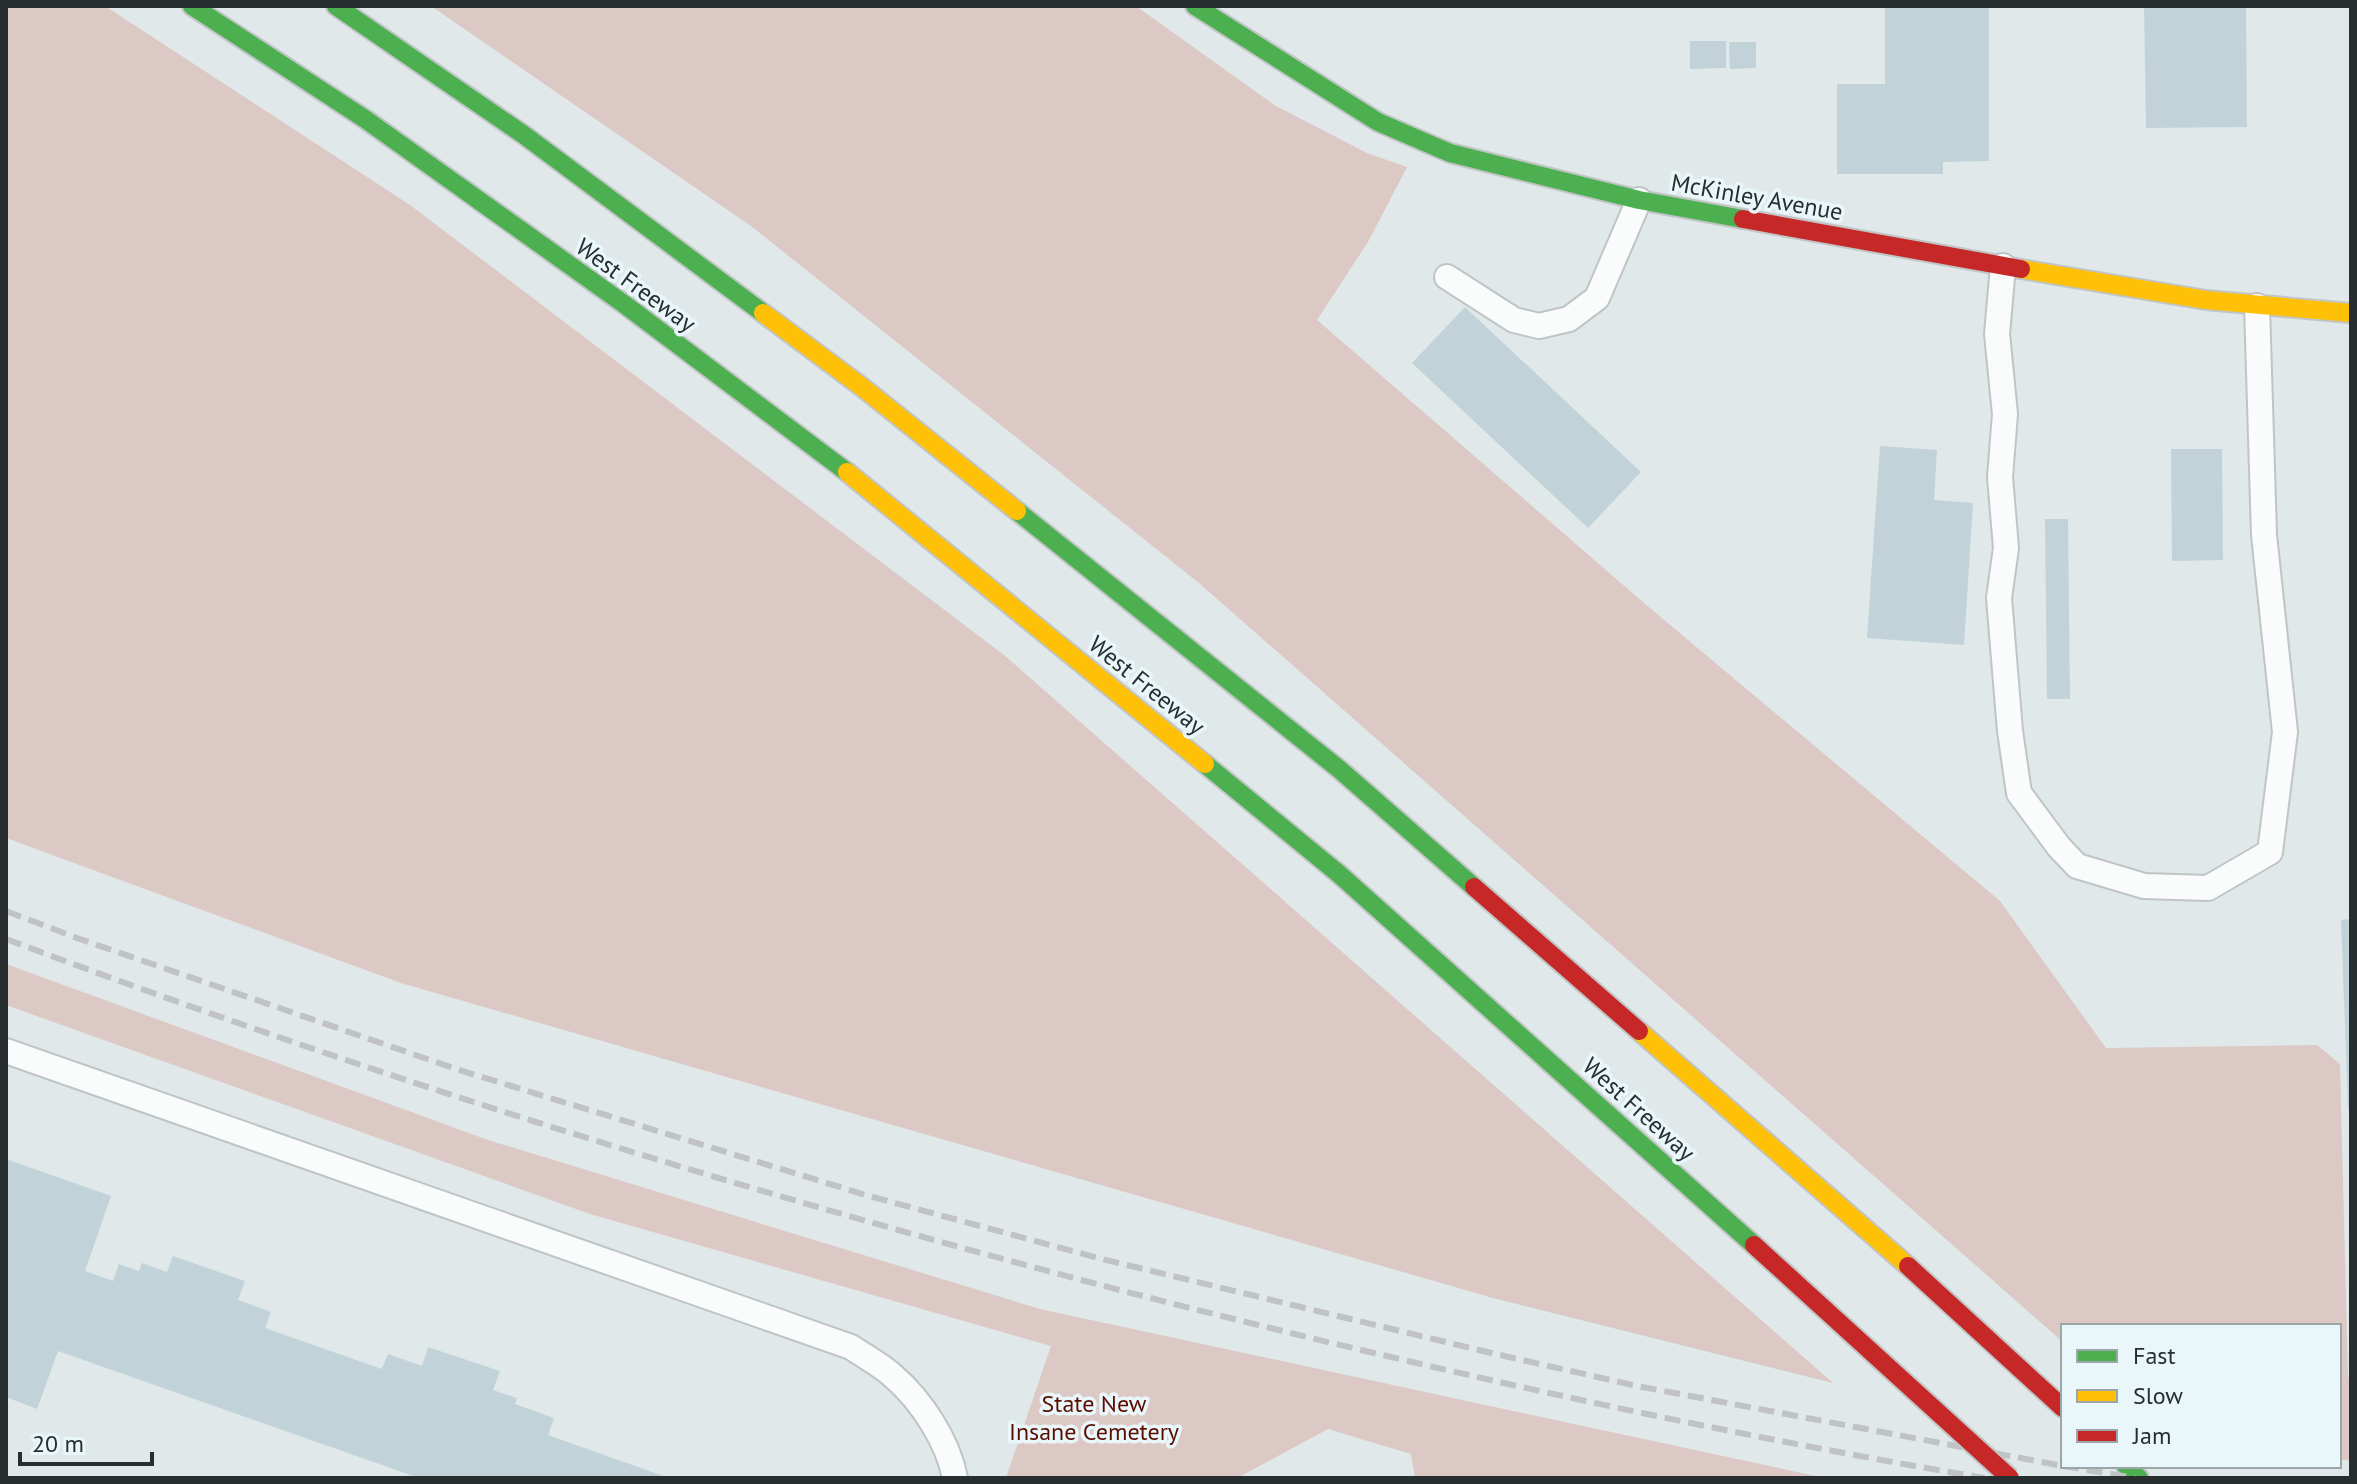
<svg xmlns="http://www.w3.org/2000/svg" width="2357" height="1484" font-family="'PT Sans',sans-serif">
<rect width="100%" height="100%" fill="#e0e8ea"/>
<g fill="#dcc8c4">
<path d="M6,6H105L410,205L1004,655L1833,1383L1493,1298L401,983L6,838Z"/>
<path d="M431,6H1136L1276,106L1367,153L1407,167L1368,242L1317,320L1651,609L2000,901L2106,1048L2317,1045L2340,1064L2348,1377L2351,1379V1461L2339,1459V1326H2063V1342L1199,583L751,226Z"/>
<path d="M6,964L488,1140L1040,1309L1825,1478H1415L1411,1454L1328,1429L1237,1478H1006L1051,1346L590,1214L6,1005Z"/>
</g>
<g fill="#c1d3d9">
<path d="M1885,6H1989V161L1943,162V174H1837V84H1885Z"/>
<path d="M2144,6H2246L2247,127L2146,128Z"/>
<path d="M1690,41H1726V68L1690,69Z"/>
<path d="M1729,42H1756V68L1730,69Z"/>
<path d="M1465,307L1641,472L1588,528L1412,363Z"/>
<path d="M1880,446L1937,450L1934,500L1973,503L1964,645L1867,638Z"/>
<path d="M2171,449H2222L2223,560L2172,561Z"/>
<path d="M2045,519H2068L2070,699H2047Z"/>
<path d="M2351,919V1109H2348L2341,920Z"/>
<path d="M6,1159L111,1196L85,1271L113,1281L119,1264L139,1271L142,1263L167,1272L173,1256L245,1281L238,1300L271,1312L265,1328L382,1369L388,1354L422,1366L428,1347L500,1371L493,1390L517,1398L515,1404L554,1418L548,1435L669,1478H419L58,1351L37,1409L6,1397Z"/>
</g>
<g fill="none" stroke-linecap="round" stroke-linejoin="round">
<g stroke="#bfc5c7" stroke-width="28">
<g id="lane">
<path d="M2003,266L1997,334L2005,414L2000,477L2006,548L1999,598L2010,731L2019,793L2059,847L2077,866L2144,886L2208,888L2270,852L2285,732L2264,535L2257,306"/>
<path d="M1447,277L1514,320L1539,326L1569,319L1597,298L1639,200"/>
<path d="M6,1051L851,1347C864,1356 881,1365 893,1376C921,1400 948,1441 955,1478"/>
</g>
</g>
<g stroke="#c1c5c6" stroke-width="22">
<g id="fast">
<path d="M192,6L365,119L624,304L847,472"/>
<path d="M336,6L524,135L763,313"/>
<path d="M1195,6L1378,122L1450,153L1639,200L1743,219"/>
<path d="M1017,511L1339,769L1474,887"/>
<path d="M1205,764L1339,874L1754,1245"/>
<path d="M2126,1466L2139,1478"/>
</g>
</g>
<g stroke="#c1c5c6" stroke-width="22">
<g id="slow">
<path d="M2021,269L2206,300L2351,313"/>
<path d="M763,313L862,387L1017,511"/>
<path d="M847,472L1205,764"/>
<path d="M1639,1031L1908,1266"/>
</g>
</g>
<g stroke="#c1c5c6" stroke-width="22">
<g id="jam">
<path d="M1743,219L2021,269"/>
<path d="M1474,887L1639,1031"/>
<path d="M1908,1266L2063,1408"/>
</g>
</g>
<use href="#lane" stroke="#fafcfc" stroke-width="24"/>
<use href="#fast" stroke="#4caf50" stroke-width="18"/>
<use href="#slow" stroke="#ffc107" stroke-width="18"/>
<use href="#jam" stroke="#c62828" stroke-width="18"/>
<g stroke="#c0c2c3" stroke-width="6" stroke-dasharray="16 8" stroke-linecap="butt">
<path d="M6,911L77,938L456,1069L869,1196L1102,1259L1487,1352L1637,1386L2063,1466"/>
<path d="M6,939C373,1077 748,1193 1127,1292C1411,1365 1695,1429 1984,1478"/>
<path d="M2063,1466L2135,1478"/>
</g>
<g stroke="#c1c5c6" stroke-width="22" stroke-linecap="butt">
<path id="jam-bridge" d="M1754,1245L2010,1478"/>
</g>
<use href="#jam-bridge" stroke="#c62828" stroke-width="18"/>
</g>
<g text-anchor="middle" dominant-baseline="central" stroke-width="7" stroke-linejoin="round" paint-order="stroke">
<g font-size="24" fill="#282d2f" stroke="#e9f7fb">
<text transform="translate(1757 197) rotate(10)">McKinley Avenue</text>
<text transform="translate(636 285) rotate(36)">West Freeway</text>
<text transform="translate(1147 685) rotate(39)">West Freeway</text>
<text transform="translate(1639 1109) rotate(42)">West Freeway</text>
</g>
<g font-size="24" fill="#5d0c00" stroke="#e9f7fb">
<text x="1094" y="1403">State New<tspan x="1094" dy="28">Insane Cemetery</tspan></text>
</g>
</g>
<rect width="2357" height="1484" fill="none" stroke="#282d2f" stroke-width="16"/>
<rect x="2061" y="1324" width="280" height="144" fill="#e9f7fb" stroke="#9ca6a9" stroke-width="2"/>
<rect x="2077" y="1350" width="40" height="12" fill="#4caf50" stroke="#9ca6a9" stroke-width="2"/>
<text x="2133" y="1364" font-size="24" fill="#282d2f">Fast</text>
<rect x="2077" y="1390" width="40" height="12" fill="#ffc107" stroke="#9ca6a9" stroke-width="2"/>
<text x="2133" y="1404" font-size="24" fill="#282d2f">Slow</text>
<rect x="2077" y="1430" width="40" height="12" fill="#c62828" stroke="#9ca6a9" stroke-width="2"/>
<text x="2133" y="1444" font-size="24" fill="#282d2f">Jam</text>
<path d="M20 1452v12h132v-12" fill="none" stroke="#282d2f" stroke-width="4"/>
<text x="32" y="1452" font-size="24" fill="#282d2f" stroke="#e9f7fb" stroke-width="6" paint-order="stroke">20 m</text>
</svg>
